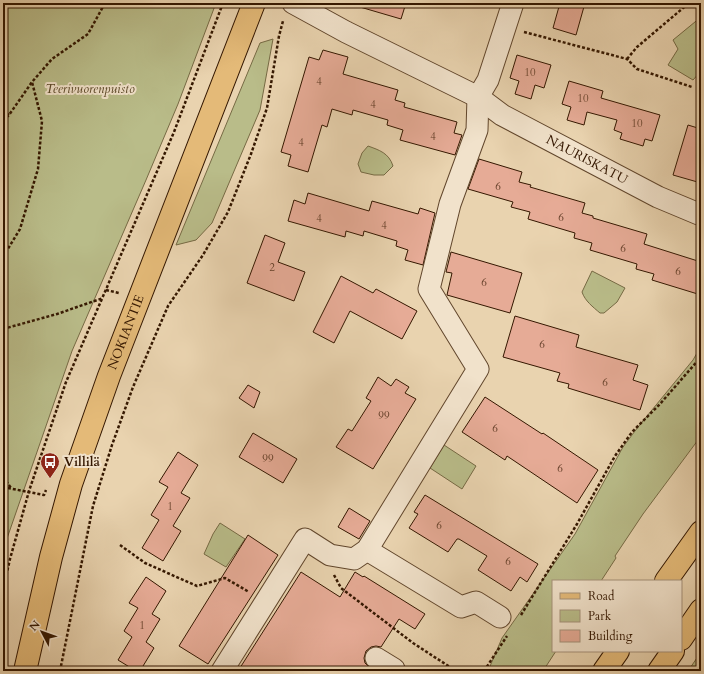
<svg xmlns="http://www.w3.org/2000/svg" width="704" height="674" font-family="Cardo,serif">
<rect width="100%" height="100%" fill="#e9d3af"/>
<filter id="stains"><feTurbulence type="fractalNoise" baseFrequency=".005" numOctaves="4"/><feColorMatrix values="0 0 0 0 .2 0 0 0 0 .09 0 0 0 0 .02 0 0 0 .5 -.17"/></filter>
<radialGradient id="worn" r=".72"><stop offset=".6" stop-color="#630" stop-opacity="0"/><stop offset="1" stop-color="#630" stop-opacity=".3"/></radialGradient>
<g fill="#b9bc89" stroke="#766a44">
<path d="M3,3H216L178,104L146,180L72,351L3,550Z"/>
<path d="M701,17V71L693,80L668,65L678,49L673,40Z"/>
<path d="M273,39L260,110L212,223L196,240L176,245L260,43Z"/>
<path d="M368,146C379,150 389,153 393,166L384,175H374L361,172L358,164L362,153Z"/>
<path d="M592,271L625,288L617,302L604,313H600C593,307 585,301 582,292Z"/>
<path d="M701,346V436L643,514L615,556L616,558L601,581H553V651H556L543,671H488L502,638L575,534L623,447L638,427L693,360Z"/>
<path d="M444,445L476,466L462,489L430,468Z"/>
<path d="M220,523L245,539L226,567L204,554L213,534Z"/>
<path d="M701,652V671H688Z"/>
</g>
<g fill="#e6ab96" stroke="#341700">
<path d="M360,3H406L401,19L360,7Z"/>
<path d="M560,3H585L576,35L553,28Z"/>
<path d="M323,50L348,57L343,74L398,90L395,100L405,103L404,107L457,122L454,133L462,135L455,155L400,140L403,130L387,125L388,120L353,110L352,115L332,109L327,127L322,125L308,172L288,166L291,155L281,152L309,57L319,60Z"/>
<path d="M517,55L551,65L544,88L535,85L531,99L515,94L519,81L510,78Z"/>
<path d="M569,81L603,91L601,98L660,115L652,141L645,139L643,146L620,139L622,133L614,130L617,120L587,112L584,125L567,120L571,107L562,104Z"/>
<path d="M688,125L701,129V183L673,175Z"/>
<path d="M479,159L522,172L519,182L531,185L530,187L585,203L582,213L593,216V218L647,234L644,244L701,262V295L652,280L654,274L636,269L637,264L590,250L592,243L574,238L575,233L528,219L530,212L511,207L513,202L468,189Z"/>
<path d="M308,193L369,211L372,201L418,214L420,208L435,213L423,265L405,260L408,250L396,246L397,241L364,231L363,236L346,231L345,237L288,221L294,200L305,204Z"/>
<path d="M265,235L285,243L278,262L305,272L294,301L247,283Z"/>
<path d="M451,252L522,273L510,313L447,295L452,273L446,272Z"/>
<path d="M341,276L373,293L376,289L417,311L402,339L350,311L334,343L313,332Z"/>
<path d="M515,316L579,335L576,347L638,365L633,380L648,385L640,410L568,388L569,384L557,381L560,373L503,357Z"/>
<path d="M378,377L391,386L396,379L409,387L405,393L416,399L373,469L336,447L348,429L352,431L371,401L366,398Z"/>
<path d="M248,385L260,392L254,408L239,398Z"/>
<path d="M485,397L542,434L543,433L598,470L577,503L507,456L505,460L462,432Z"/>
<path d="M253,433L297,459L283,483L239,457Z"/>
<path d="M178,452L198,465L181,493L190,498L173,526L181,531L163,561L142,548L159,520L151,515L168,487L159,482Z"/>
<path d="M425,495L538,564L527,582L520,577L511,591L478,570L487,556L459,539H457L448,552L409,528L418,514L414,512Z"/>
<path d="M349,508L370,521L359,539L338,527Z"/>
<path d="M248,535L278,555L208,664L179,646Z"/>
<path d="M301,572L340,597L355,572L363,577L364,576L425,614L415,629L399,619L381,647L376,646L371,647L366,651L364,658L365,663L369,667L366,671H238Z"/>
<path d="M146,577L166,591L152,614L160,619L146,642L154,648L140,671H136L118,660L132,637L124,631L138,608L129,603Z"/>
</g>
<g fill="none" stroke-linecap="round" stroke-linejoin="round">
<g stroke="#61462c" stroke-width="23">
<g id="minor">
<path d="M293,3L346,32L478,97L488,80L513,3"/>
<path id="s1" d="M478,97L502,115L658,197L701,215"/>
<path d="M367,550L461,607L476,602L500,617"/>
<path d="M376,658L394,669L392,671"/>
<path d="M222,671L305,539L330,555L354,559L367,550L478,369L429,289L450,204L477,130L478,97"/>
</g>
</g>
<g stroke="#341700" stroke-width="24">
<g id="major">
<path id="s2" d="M25,671L51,557L71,484L109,376L254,3"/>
</g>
</g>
<g stroke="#341700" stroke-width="24">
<g id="highway">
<path d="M666,581L701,532"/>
<path d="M681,639L701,610"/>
<path d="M604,671L618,651"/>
<path d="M659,671L673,651"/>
</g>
</g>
<g stroke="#341700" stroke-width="2.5" stroke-dasharray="3 2" stroke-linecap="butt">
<path d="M524,32L627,59L637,69L692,87"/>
<path d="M627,59L637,47L689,3"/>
<path d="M3,111L9,115"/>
<path d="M3,121L9,115L32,82L52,59L88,34L105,3"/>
<path d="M3,257L20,229L38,169L42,121L32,82"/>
<path d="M106,290L119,293"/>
<path d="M3,329L57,314L103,298"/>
<path d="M3,477L11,488"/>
<path d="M3,487L44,495L46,490"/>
<path d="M120,545L145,563L197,586L225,578L249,592"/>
<path d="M334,575L341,588L413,643L456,671"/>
<path d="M3,590L10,559L29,491L66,382L174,132L223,3"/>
<path d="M521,615L577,524L615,456L632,432L660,404L701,357"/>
<path d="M60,671L93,506L112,445L133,387L168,306L203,255L228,212L251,154L267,108L279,36L283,21"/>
<path d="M484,671L507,636"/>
</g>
<use href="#minor" stroke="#f1e2cb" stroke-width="21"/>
<use href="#major" stroke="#e4ba78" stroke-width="22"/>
<use href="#highway" stroke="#e4ba78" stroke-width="22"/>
</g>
<defs>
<g id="bus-pin" transform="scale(1)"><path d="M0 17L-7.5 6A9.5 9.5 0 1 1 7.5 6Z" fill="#8f2418" stroke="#f1e2cb"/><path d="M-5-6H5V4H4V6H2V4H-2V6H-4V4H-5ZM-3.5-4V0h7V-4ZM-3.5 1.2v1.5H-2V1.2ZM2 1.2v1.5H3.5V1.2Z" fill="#fff"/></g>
</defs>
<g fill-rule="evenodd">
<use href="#bus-pin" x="50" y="462"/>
</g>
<g text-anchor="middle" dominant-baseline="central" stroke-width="4" stroke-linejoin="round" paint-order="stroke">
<g font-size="11" fill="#603c26">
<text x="530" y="72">10</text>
<text x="319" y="81">4</text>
<text x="583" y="98">10</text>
<text x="373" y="104">4</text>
<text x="637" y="123">10</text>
<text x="433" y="136">4</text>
<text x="301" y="142">4</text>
<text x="498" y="186">6</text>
<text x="561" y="217">6</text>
<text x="319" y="218">4</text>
<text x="384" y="225">4</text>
<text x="623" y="248">6</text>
<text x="272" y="267">2</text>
<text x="678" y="271">6</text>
<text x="484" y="282">6</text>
<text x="542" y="344">6</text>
<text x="605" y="382">6</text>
<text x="384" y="415">99</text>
<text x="495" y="428">6</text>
<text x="268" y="458">99</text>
<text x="560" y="468">6</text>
<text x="170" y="506">1</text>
<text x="439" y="525">6</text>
<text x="508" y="561">6</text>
<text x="142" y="625">1</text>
</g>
<g font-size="13" font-style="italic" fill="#5c4929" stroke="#f1e2cb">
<text x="90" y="89">Teerivuorenpuisto</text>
</g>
<g font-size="13" fill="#341700" stroke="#f1e2cb">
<text stroke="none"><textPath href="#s1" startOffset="126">NAURISKATU</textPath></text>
<text stroke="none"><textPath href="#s2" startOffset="354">NOKIANTIE</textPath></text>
</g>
<g font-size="13" font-weight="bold" fill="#341700" stroke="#f1e2cb" text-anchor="start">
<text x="64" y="462">Villilä</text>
</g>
</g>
<rect width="704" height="674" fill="none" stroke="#e9d3af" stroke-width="16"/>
<rect x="4" y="4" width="696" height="666" fill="none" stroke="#341700" stroke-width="2"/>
<rect x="8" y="8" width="688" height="658" fill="none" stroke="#341700"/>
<rect x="552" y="580" width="130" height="72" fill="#f1e2cb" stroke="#a5917a"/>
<rect x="560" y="593" width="20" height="6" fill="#e4ba78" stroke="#a5917a"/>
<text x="588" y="600" font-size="12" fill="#341700">Road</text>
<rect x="560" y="610" width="20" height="12" fill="#b9bc89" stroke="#a5917a"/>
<text x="588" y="620" font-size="12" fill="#341700">Park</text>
<rect x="560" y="630" width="20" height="12" fill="#e6ab96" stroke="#a5917a"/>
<text x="588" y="640" font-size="12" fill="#341700">Building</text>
<g transform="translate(42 632) rotate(311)" stroke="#f1e2cb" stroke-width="3" paint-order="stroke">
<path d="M0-3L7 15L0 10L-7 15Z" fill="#341700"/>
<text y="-6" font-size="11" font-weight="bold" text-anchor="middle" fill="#341700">N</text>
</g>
<rect width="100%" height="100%" filter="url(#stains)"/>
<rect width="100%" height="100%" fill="url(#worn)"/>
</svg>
